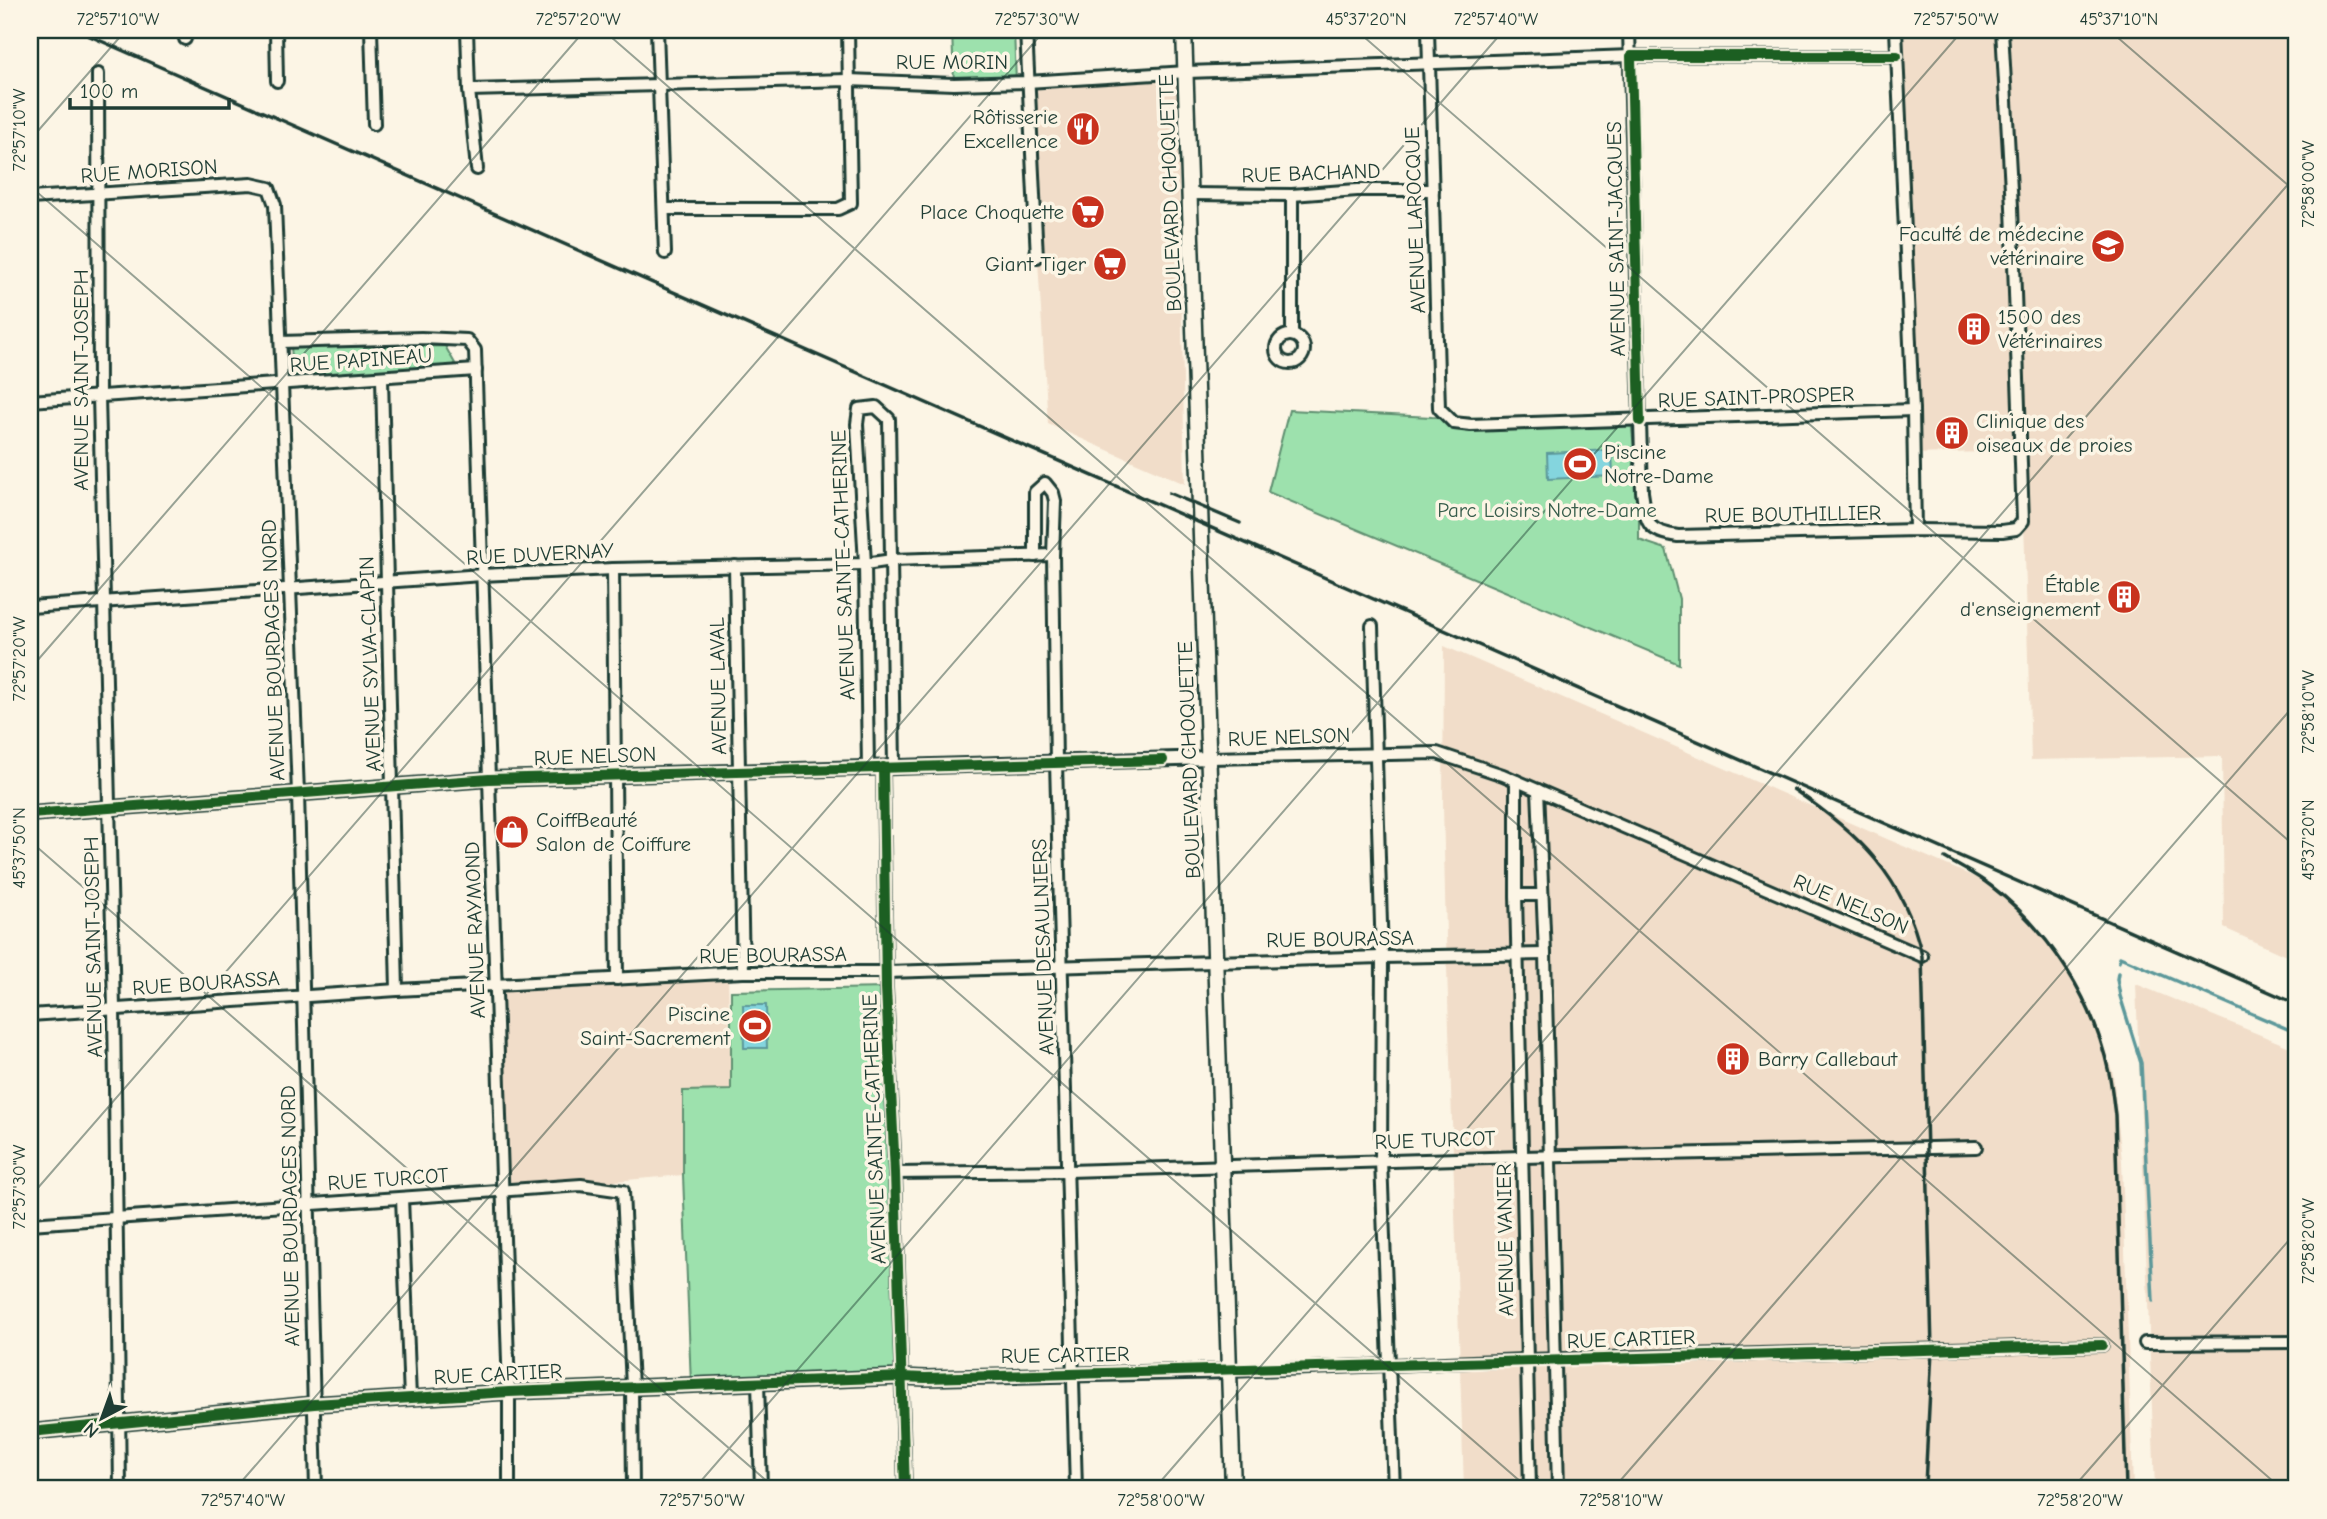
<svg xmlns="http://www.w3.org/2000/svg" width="2327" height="1519" font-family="'Comic Neue',sans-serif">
<rect width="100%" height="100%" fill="#fcf5e5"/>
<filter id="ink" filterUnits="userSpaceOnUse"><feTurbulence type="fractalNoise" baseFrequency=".0143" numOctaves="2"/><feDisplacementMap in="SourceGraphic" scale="14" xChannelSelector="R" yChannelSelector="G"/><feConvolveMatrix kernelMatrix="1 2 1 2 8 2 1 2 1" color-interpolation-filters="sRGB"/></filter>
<g filter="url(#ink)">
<g fill="#f1ddc9">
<path d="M1896,30H2297V961L2224,928L2222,756L2031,760L2022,451L1912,454Z"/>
<path d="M1177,74L1185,484L1048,424L1027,82Z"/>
<path d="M1444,646L1988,883L2017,907L2058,955L2083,996L2098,1029L2113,1074L2122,1161L2133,1489H1464L1446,937L1443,805Z"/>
<path d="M728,973L731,1090L683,1091V1175L502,1191L496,985Z"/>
<path d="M2136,984L2297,1050V1489H2155Z"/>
</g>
<g fill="#9de1ad" stroke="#5e8f70" stroke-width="2">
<path d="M952,30H1014L1016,82L954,84Z"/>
<path d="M445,346L457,367L294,380L291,347Z"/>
<path d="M1289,410L1432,417L1631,420L1639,493V540L1666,549L1679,599V664L1268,492Z"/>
<path d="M886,988L902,1377L691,1385L683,1175V1091L731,1090V991Z"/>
</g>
<g fill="#84d5de" stroke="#5c989a" stroke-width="2">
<path d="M1612,450L1613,476L1548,479L1547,453Z"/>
<path d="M743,1005H766L767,1048H744Z"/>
</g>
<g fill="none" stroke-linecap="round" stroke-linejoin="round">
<g stroke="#5c989a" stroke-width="3.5">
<path d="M2119,962L2120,957L2297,1033"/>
<path d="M2118,973L2117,979L2120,996L2141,1063L2153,1301"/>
</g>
<g stroke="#1f3d34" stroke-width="16">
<g id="minor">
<path d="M184,30L185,39"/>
<path d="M276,30L277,81"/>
<path d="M371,30L374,124"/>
<path d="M467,30L469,90L477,169"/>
<path d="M657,30L665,253"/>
<path d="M1026,30L1037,257"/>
<path d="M1428,30L1439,408L1454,423L1471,425L1913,410"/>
<path d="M1629,30L1642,492C1647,522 1644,531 1678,536L1915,530L2002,531L2016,529L2023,521L2012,207L2002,30"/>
<path d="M1896,30L1913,410L1915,530"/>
<path d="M98,74L99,396L114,1008L120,1489"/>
<path d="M469,90L848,80L954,84L1027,82L1187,72L1631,56H1897"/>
<path d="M1191,194L1292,195L1357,190H1433"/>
<path d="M1292,195V333"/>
<path d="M30,198L251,184L269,188L275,205L298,793L316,1489"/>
<path d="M665,209H838L851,203L848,30"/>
<circle cx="1290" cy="349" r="14"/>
<path d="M281,342L421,338L467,340L475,350L509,1392V1489"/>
<path d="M382,378L397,990"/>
<path d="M30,401L476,370"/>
<path d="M1035,556V492L1045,483L1053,493L1055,501L1053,555L1056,763L1076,1489"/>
<path d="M735,566L743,972"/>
<path d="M613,569L617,979"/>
<path d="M30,607L482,575L613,569L865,564L892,560L1053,555"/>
<path d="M1372,626L1382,957L1381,1161L1394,1489"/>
<path d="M1210,758L1437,753L1503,775L1922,956"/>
<path d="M883,767L886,988L895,1173L905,1489"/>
<path d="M868,768L865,564L857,424L859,409L876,407L889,419L894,767"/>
<path d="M1516,781V895L1530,1489"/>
<path d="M1538,790L1545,954L1558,1489"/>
<path d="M1516,895H1542"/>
<path d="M30,1015L397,990L743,972H887L1382,957L1545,954"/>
<path d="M895,1173L1069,1171L1522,1157L1976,1147"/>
<path d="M402,1198L410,1398"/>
<path d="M30,1224L581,1185L623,1191L632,1387L633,1489"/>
<path d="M2145,1343L2297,1342"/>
<path d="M1229,1371L1526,1360L2102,1345"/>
<path d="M758,1382L761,1489"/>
</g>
</g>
<g stroke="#1f3d34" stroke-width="18">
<g id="tertiary">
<path d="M30,814L489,779L1210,758"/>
<path d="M30,1432L314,1404L509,1392L902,1377L925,1378L1229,1371"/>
</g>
</g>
<g stroke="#1f3d34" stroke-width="19">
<path id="secondary" d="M1184,30L1233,1489"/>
</g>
<use href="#minor" stroke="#fcf5e5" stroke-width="10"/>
<use href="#tertiary" stroke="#fcf5e5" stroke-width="12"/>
<use href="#secondary" stroke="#fcf5e5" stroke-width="14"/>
<g stroke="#1f3d34" stroke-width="3.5">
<path d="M76,30L2297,1004"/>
<path d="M1169,493L1240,523"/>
<path d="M1793,789C1857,832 1905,877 1922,956L1932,1350L1925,1485"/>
<path d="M1945,858C1960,867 1977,875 1991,886C2050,931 2094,1000 2109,1073C2112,1087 2113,1101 2115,1115L2126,1489"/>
</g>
<g stroke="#fcf5e5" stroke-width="15">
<g id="cycleway">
<path d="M1640,421L1631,56H1897"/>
<path d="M883,767L886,988L895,1173L905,1489"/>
<path d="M30,814L489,779L1163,760"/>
<path d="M30,1432L314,1404L509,1392L902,1377L925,1378L2102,1345"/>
</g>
</g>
<use href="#cycleway" stroke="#1b5e20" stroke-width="10"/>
</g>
</g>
<path fill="none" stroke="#1f3d34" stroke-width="2" stroke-opacity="0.45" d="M603,30L2282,1489M1356,30L2297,848M2109,30L2297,193M30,140L126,30M30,186L1529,1489M30,669L585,30M30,841L776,1489M30,1197L1045,30M235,1489L1504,30M694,1489L1963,30M1154,1489L2297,174M1613,1489L2297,702M2072,1489L2297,1231"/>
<defs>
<g id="restaurant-disc" transform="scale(1.75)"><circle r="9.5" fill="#c8321e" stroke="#fcf5e5"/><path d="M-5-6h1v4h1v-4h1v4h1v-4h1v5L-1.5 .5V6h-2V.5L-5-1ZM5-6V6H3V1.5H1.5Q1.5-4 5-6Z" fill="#fff"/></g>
<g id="supermarket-disc" transform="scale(1.75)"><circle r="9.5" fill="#c8321e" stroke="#fcf5e5"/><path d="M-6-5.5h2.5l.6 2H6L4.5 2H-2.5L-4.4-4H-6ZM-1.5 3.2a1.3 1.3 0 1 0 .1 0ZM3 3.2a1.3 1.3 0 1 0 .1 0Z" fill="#fff"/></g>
<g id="university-disc" transform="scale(1.75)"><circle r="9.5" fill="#c8321e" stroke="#fcf5e5"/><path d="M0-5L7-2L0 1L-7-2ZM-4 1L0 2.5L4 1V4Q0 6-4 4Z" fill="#fff"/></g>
<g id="building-disc" transform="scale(1.75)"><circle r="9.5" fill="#c8321e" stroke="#fcf5e5"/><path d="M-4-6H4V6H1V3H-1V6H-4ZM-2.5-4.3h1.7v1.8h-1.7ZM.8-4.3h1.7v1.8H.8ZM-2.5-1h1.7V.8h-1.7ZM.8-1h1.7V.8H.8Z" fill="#fff"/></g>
<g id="stadium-disc" transform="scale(1.75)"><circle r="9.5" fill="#c8321e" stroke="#fcf5e5"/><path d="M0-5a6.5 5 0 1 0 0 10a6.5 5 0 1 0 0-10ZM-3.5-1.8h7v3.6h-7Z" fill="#fff"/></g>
<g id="shop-disc" transform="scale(1.75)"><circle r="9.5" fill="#c8321e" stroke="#fcf5e5"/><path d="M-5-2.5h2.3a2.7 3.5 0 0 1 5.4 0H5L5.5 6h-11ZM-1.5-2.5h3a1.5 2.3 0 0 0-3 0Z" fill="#fff"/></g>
</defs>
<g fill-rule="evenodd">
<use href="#restaurant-disc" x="1083" y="129"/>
<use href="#supermarket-disc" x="1088" y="212"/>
<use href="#university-disc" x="2108" y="246"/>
<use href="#supermarket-disc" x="1110" y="264"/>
<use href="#building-disc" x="1974" y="329"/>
<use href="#building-disc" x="1952" y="433"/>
<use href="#stadium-disc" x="1580" y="464"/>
<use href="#building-disc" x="2124" y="597"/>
<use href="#shop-disc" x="512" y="832"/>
<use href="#stadium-disc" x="755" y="1026"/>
<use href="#building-disc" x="1733" y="1059"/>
</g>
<g text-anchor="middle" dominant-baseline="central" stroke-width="7" stroke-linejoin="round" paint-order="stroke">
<g font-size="21" fill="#1f3d34" stroke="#fcf5e5">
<text x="952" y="62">RUE MORIN</text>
<text transform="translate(149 171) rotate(-4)">RUE MORISON</text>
<text transform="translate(1311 173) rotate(-2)">RUE BACHAND</text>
<text transform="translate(1170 193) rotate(-92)">BOULEVARD CHOQUETTE</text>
<text transform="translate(1415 220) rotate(-92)">AVENUE LAROCQUE</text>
<text transform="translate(1616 239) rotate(-91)">AVENUE SAINT-JACQUES</text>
<text transform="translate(361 360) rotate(-4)">RUE PAPINEAU</text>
<text transform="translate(81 380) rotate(-90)">AVENUE SAINT-JOSEPH</text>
<text transform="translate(1756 397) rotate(-2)">RUE SAINT-PROSPER</text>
<text transform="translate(1793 514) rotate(-1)">RUE BOUTHILLIER</text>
<text transform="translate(540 554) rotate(-3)">RUE DUVERNAY</text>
<text transform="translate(843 565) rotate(-92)">AVENUE SAINTE-CATHERINE</text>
<text transform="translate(273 650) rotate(-92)">AVENUE BOURDAGES NORD</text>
<text transform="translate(370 664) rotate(-92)">AVENUE SYLVA-CLAPIN</text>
<text transform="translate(718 686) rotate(-91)">AVENUE LAVAL</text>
<text transform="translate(1289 737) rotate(-2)">RUE NELSON</text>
<text transform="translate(595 756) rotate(-2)">RUE NELSON</text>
<text transform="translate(1189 760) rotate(-92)">BOULEVARD CHOQUETTE</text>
<text transform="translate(1851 904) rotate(23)">RUE NELSON</text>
<text transform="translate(475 930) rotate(-92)">AVENUE RAYMOND</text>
<text transform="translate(1340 939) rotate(-1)">RUE BOURASSA</text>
<text transform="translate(93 947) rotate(-91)">AVENUE SAINT-JOSEPH</text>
<text transform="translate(1043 947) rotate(-92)">AVENUE DESAULNIERS</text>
<text transform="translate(773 955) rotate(-1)">RUE BOURASSA</text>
<text transform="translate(206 983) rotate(-4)">RUE BOURASSA</text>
<text transform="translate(874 1129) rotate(-92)">AVENUE SAINTE-CATHERINE</text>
<text transform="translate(1435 1140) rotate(-2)">RUE TURCOT</text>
<text transform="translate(388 1179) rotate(-4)">RUE TURCOT</text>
<text transform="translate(290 1216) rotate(-91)">AVENUE BOURDAGES NORD</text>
<text transform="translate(1505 1240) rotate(-91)">AVENUE VANIER</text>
<text transform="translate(1631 1339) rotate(-2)">RUE CARTIER</text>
<text transform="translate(1065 1355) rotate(-1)">RUE CARTIER</text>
<text transform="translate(498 1374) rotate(-3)">RUE CARTIER</text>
</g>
<g font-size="21" fill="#1f3d34" stroke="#fcf5e5" text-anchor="end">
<text x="1058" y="117">Rôtisserie<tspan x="1058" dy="24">Excellence</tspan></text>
<text x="1064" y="212">Place Choquette</text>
<text x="2084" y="234">Faculté de médecine<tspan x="2084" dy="24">vétérinaire</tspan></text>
<text x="1086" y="264">Giant Tiger</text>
<text x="1998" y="317" text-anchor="start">1500 des<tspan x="1998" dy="24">Vétérinaires</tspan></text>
<text x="1976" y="421" text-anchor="start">Clinique des<tspan x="1976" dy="24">oiseaux de proies</tspan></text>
<text x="1604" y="452" text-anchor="start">Piscine<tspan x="1604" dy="24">Notre-Dame</tspan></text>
<text x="2100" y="585">Étable<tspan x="2100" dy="24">d'enseignement</tspan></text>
<text x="536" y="820" text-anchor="start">CoiffBeauté<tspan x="536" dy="24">Salon de Coiffure</tspan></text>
<text x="730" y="1014">Piscine<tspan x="730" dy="24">Saint-Sacrement</tspan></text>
<text x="1758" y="1059" text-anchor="start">Barry Callebaut</text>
</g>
<g font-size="21" fill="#385e4c" stroke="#fcf5e5">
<text x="1547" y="510">Parc Loisirs Notre-Dame</text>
</g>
</g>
<rect width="2327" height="1519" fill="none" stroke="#fcf5e5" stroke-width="77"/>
<g transform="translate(102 1418) rotate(221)" stroke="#fcf5e5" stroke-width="5" paint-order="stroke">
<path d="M0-5L12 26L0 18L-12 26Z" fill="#1f3d34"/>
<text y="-10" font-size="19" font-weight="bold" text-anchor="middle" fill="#1f3d34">N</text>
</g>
<path d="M70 98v10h159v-10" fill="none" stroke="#1f3d34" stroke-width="3.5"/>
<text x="80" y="98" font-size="21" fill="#1f3d34" stroke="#fcf5e5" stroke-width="5" paint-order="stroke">100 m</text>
<rect x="38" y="38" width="2250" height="1442" fill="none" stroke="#1f3d34" stroke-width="2.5"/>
<g font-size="18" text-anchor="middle" fill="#1f3d34">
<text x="118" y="25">72°57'10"W</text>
<text x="578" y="25">72°57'20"W</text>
<text x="1037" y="25">72°57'30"W</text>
<text x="1366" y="25">45°37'20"N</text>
<text x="1496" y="25">72°57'40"W</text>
<text x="1956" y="25">72°57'50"W</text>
<text x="2119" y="25">45°37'10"N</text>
<text transform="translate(19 130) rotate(-90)" y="6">72°57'10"W</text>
<text transform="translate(2308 184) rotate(-90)" y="6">72°58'00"W</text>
<text transform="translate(19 659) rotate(-90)" y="6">72°57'20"W</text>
<text transform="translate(2308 712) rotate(-90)" y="6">72°58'10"W</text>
<text transform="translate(2308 840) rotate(-90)" y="6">45°37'20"N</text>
<text transform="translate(19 848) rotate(-90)" y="6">45°37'50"N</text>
<text transform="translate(19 1187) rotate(-90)" y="6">72°57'30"W</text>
<text transform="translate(2308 1241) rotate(-90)" y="6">72°58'20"W</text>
<text x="243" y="1506">72°57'40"W</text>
<text x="702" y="1506">72°57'50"W</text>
<text x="1161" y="1506">72°58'00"W</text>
<text x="1621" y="1506">72°58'10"W</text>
<text x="2080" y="1506">72°58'20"W</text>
</g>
</svg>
